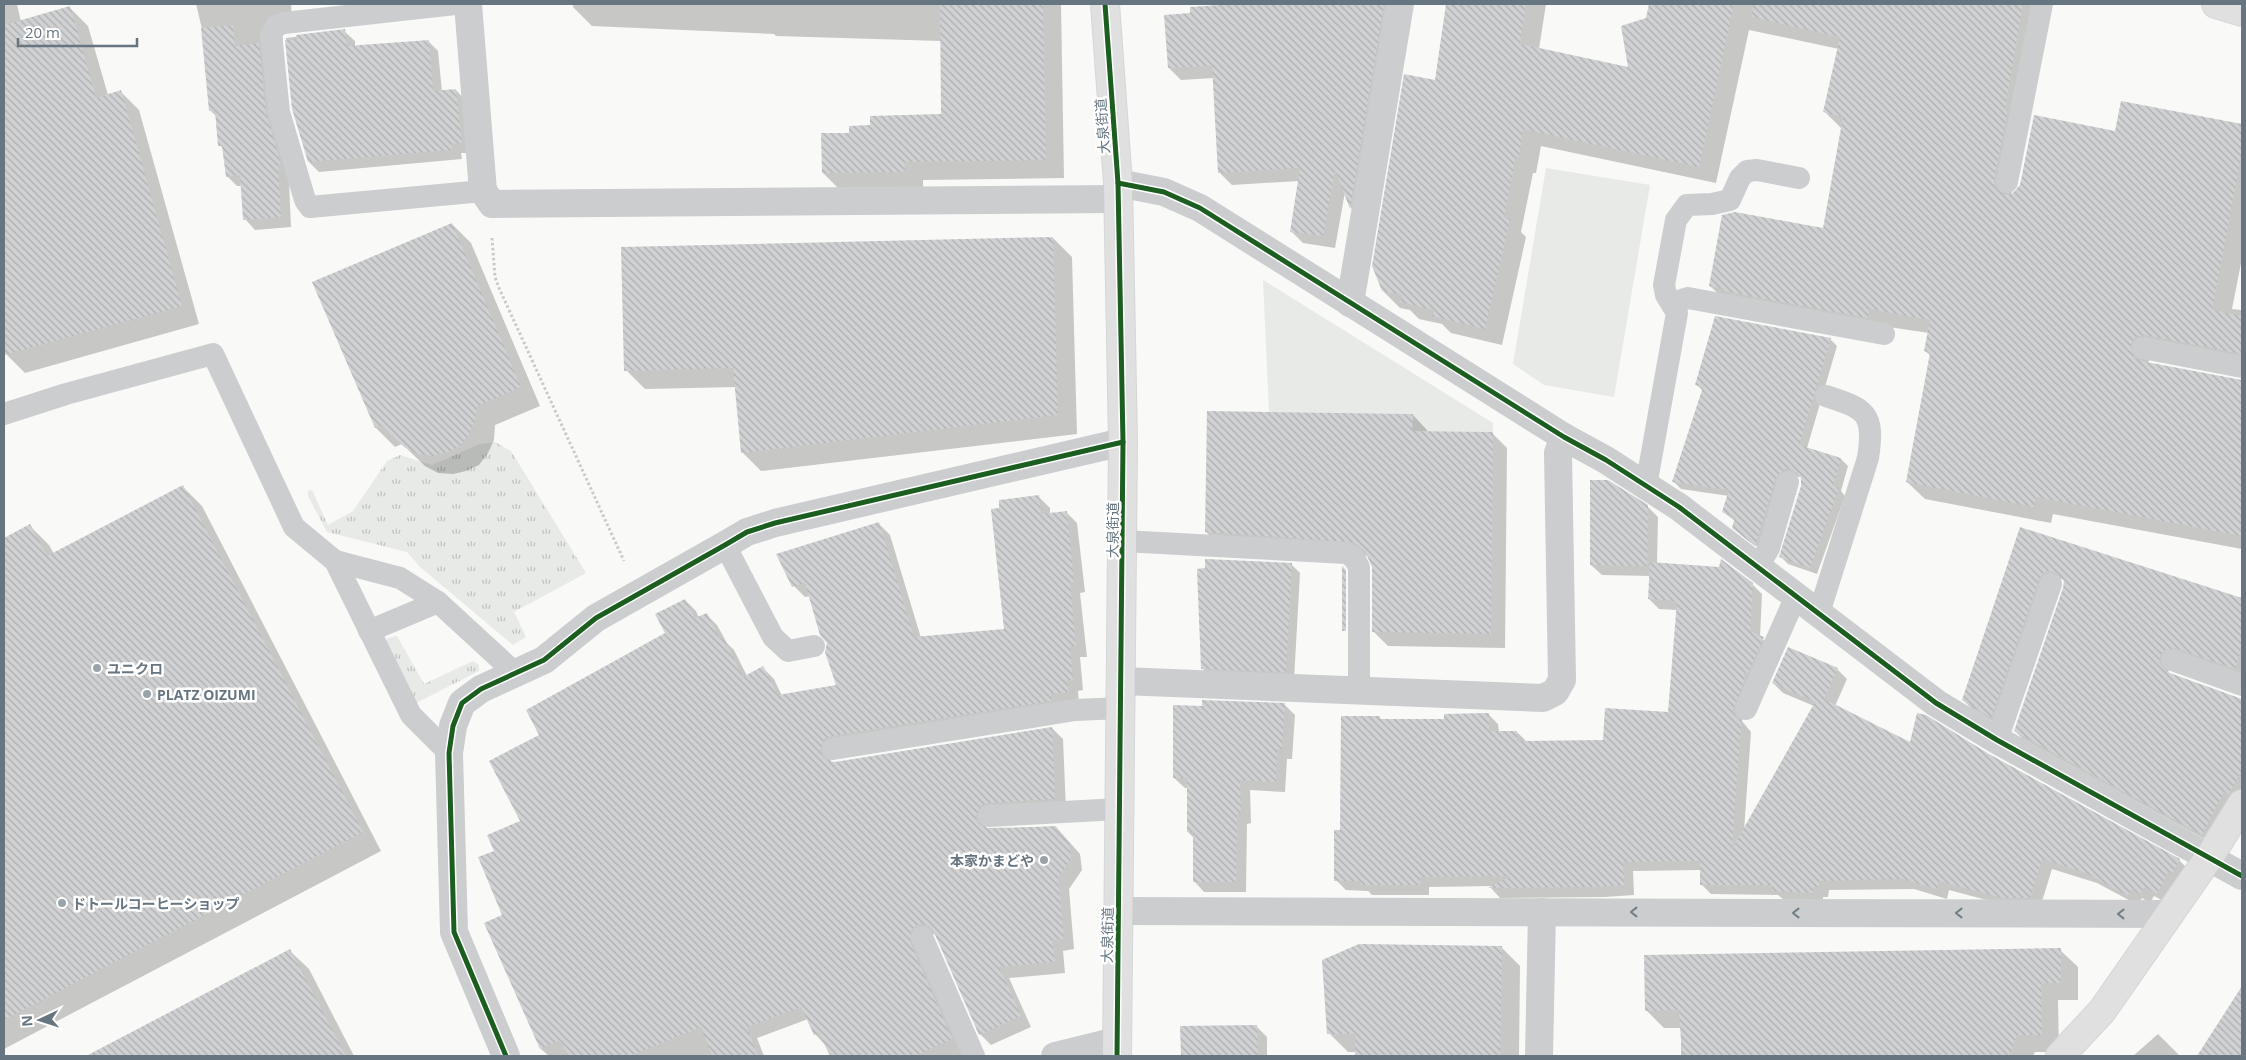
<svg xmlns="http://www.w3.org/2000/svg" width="2246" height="1060" font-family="'Open Sans','Noto Sans JP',sans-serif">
<defs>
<pattern id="grass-tufts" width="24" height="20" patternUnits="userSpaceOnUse" patternTransform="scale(1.25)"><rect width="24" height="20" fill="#e7eae6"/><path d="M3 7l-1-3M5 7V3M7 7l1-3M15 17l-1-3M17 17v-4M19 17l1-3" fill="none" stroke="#bfc2c0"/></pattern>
<pattern id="building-back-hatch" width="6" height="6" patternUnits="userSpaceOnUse" patternTransform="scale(1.25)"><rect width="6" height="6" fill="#cfd1d2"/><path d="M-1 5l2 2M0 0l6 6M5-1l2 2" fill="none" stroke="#acaeb0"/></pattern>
</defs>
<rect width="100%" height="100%" fill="#f9f9f8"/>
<g fill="url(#grass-tufts)">
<path d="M495,442L511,451L586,573L514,612L526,637L513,645L420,567L407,552L327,532L308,496V491L312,490L328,525L353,511L387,461L400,455L432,465L480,444Z"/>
<path d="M397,636L424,684L473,661L479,665V671L416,703L386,641L388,638Z"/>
</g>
<g fill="#e7eae6">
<path d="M1546,168L1650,185L1614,397L1544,385L1513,364Z"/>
<path d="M1263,280L1493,423V432L1412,431L1413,414L1269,412Z"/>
</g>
<g fill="#0003">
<path d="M4,4H17L21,22L70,8L88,26L108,95L121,92L139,110L199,324L25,373L6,354L4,346Z"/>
<path d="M196,4H291L292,20L282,23L291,227L255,230L245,219L242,186H237L227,176L224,150L220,145L217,117L211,111L203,33Z"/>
<path d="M573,4H1061L1064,178L923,180V190L841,191L823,173L871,126L943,115L941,41L776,36L774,34L592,26L573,7Z"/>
<path d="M1254,4H1398L1362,219L1351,208L1345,192L1335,248L1303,243L1291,231L1299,181L1232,185L1220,173L1214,78L1181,80L1169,68L1191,14V8Z"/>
<path d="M1448,4H1546L1539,49L1629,69L1647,19L1650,4H2043L2025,128L2011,197L2116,133L2122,102L2242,125V258L2232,309L2242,310V367L2156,353L2147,363L2242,381V549L2053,514L2051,523L1925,499L1907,482L1931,356L1925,351L1929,333L1728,303L1710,286L1824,229L1842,129L1825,112L1839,49L1749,30L1716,183L1541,146L1536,173H1533L1521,232L1526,237L1502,345L1451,333L1442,324L1419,319L1410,310L1400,308L1383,291L1436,81Z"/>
<path d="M344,31L355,41V47L428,41L438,51L442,92L456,90L466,101L471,153H461L462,159L319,172L309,162L293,109L286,38Z"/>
<path d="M452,224L471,243L540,406L495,425L494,440L488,453L479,465L466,471L453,474L438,473L425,466L402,444L395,447L376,428L314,282Z"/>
<path d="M1053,238L1072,257L1077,434L761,471L742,452L736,387L645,389L626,370Z"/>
<path d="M1830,339L1837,346L1807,448L1841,459L1848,466L1841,491L1845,496L1817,574L1788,564L1780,556L1802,486L1801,477L1792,476L1763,551L1741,535L1735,521L1723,512L1729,496L1681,489L1674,482L1703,391L1696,384Z"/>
<path d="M1413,415L1427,430V432L1492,433L1507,448L1505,648L1388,646L1373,631V566L1369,556L1221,546L1206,532Z"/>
<path d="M183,487L202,506L381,851L4,1049V539L30,526L49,545L54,554Z"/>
<path d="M1039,497L1050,508V514L1066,512L1077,523L1085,592L1080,593L1087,657H1080L1083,690L1078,691L1079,703L831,756V763L1052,728L1063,739L1066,810L992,816L986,828L1056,827L1080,854L1082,870L1069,889L1074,949L1063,951L1065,973L1009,978L1031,1027L991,1045L980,1034L935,934L927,936L965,1056H831L826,1046L815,1034L808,1019L757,1038L764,1056H549L541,1049L485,924L504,916L495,851L522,822L540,735L667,633L685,600L696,611L699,618L706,614L717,625L727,643L734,650L747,676L763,668L774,679L782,696L837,686L828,643L810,596L805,597L794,586L879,524L890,535L921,638L1005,630Z"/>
<path d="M1647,506L1658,517L1657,563L1752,584L1762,594L1760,637L1773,648L1742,721L1751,732L1744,831L1814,706L1783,693L1773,683L1837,669L1847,679L1835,706L1911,744L1989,755L2179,860L2189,870L2167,903L2154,896L2150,903L2142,898L2138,905L2097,883L2052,869L2040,908L2013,907L1949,890L1947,899L1914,889L1829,890L1828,897H1823V902L1784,900L1778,895L1711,894L1701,884V870L1633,871L1634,895L1605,897L1500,898L1491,888L1495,886L1429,887V895H1372L1368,891L1346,890L1336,880L1342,832L1379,717L1382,720L1445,721L1488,714L1498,724L1499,732H1517L1527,742L1604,741L1669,714L1677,610L1659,609L1649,599L1651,576L1602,575L1591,565Z"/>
<path d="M2021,529L2242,600V675L2167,664L2169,674L2242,700V790L2210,842L2023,739L2015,731L2065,589L2064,579H2056L1999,725L1971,708L1963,700Z"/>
<path d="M1291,564L1300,573L1294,680L1210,676L1202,668Z"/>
<path d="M1284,704L1295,715L1292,759H1287L1285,792L1250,790L1251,823L1247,824L1246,892H1204L1194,881V838L1188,832V788H1185L1174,778L1204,707Z"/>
<path d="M1501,947L1520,966L1519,1056H1357V1052H1348L1329,1033Z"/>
<path d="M2060,950L2078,967V1000H2058L2059,1052H2035L2033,1056H1681V1028H1664L1646,1010Z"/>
<path d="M290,951L309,969L354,1056H89Z"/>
<path d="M2242,988V1056H2199Z"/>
<path d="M1256,1026L1267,1037V1056H1182V1027Z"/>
<path d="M2158,1034L2180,1056H2133Z"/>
</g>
<g fill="url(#building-back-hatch)">
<path d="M940,4H1043L1046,160L905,162V172L822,173L821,133H849V126L870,125V116L941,114Z"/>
<path d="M1235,4H1384L1350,209L1335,170L1323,236L1290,232L1300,168L1218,173L1212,66L1168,68L1164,15L1190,13V7Z"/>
<path d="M1446,4H1526L1520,44L1628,67L1621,26L1646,18L1649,4H1734L1699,167L1523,129L1519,157L1516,156L1504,217L1510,219L1485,329L1432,316L1434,310L1400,302L1402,295L1382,291L1372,266L1404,74L1435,80Z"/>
<path d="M1753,4H2023L2005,109L2008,110L1994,179L1995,187L2004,195L2012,194L2020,185L2034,115L2115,131L2121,101L2242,124V152L2212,310L2242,316V354L2145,335L2139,336L2133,339L2130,346L2134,358L2141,361L2242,380V536L2036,497L2034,507L1906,482L1930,353L1924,351L1930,320L1869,309L1868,318L1723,291L1724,289L1709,286L1722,215L1735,212L1823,228L1843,117L1823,112L1840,37L1752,17Z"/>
<path d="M70,6L96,98L121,90L182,306L4,355V25Z"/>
<path d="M233,25L235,46L259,43L266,113L281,165H278L281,217L243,220L240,175L226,177L222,146H218L215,111H209L201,28Z"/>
<path d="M345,29L347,46L429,40L433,91L456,89L462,143L452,144V150L308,162L292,109L285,40L297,39L296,35Z"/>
<path d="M452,223L521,387L477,406L475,421L469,434L460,446L447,452L433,456L418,454L404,447L382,425L375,428L312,282Z"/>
<path d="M1053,237L1058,415L741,453L733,368L624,371L621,247Z"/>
<path d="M1715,316L1831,338L1799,445L1841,458L1833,486L1839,488L1810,568L1779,557L1801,486V478L1797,473L1791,469H1784L1776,478L1755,546L1732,528L1735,517L1722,512L1729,490L1672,482L1703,387L1695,385Z"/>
<path d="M1207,411L1413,414L1412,431L1493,432L1491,634L1372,632V567L1365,551L1353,542L1205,532Z"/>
<path d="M1590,480H1608L1648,505L1647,566L1590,565Z"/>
<path d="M183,485L363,832L4,1020V538L30,524L47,556Z"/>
<path d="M1039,495L1041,514L1067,511L1074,582H1070L1076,646H1070L1073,680H1067L1069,692L1051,694V701L831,736L824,739L820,751L823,758L829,761L835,762L1052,727L1055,799L988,803L981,805L976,816L978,824L989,829L1056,826V829L1069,842L1071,859L1058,877L1064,939L1052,940L1055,962L999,967L1021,1016L979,1035L934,932L929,926L923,924L916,925L911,930L910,942L952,1039L914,1056H830L819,1033L814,1035L801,1007L747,1027L758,1056H712L701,1027L630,1056H568L560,1040L540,1049L484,923L502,915L478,857L494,851L487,835L520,821L489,761L539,735L526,710L665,633L655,614L685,599L695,618L707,613L720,639L723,637L743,677L763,666L778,695L836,685L825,652L827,643L820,635L805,583L792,587L776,554L879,522L914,637L1004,629L991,509L999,508V500Z"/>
<path d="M2020,527L2242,598V645L2235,669L2176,648L2164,650L2160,656L2159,663L2167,672L2242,699V769L2229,794L2224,792L2202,835L2014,731L2063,588L2064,581L2056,572L2048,571L2042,574L2039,580L1991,718L1962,700Z"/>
<path d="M1205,559L1292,563L1286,672L1201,669L1197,569L1205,568Z"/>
<path d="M1721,559L1753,583L1750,631L1764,637L1748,673L1745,672L1744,681L1733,710L1736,717L1741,721L1732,849L1815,702L1772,683L1788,647L1838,668L1824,699L1910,742L1917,713L1926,715L1989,754L2180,859L2172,874L2168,872L2157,894L2144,887L2140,894L2131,889L2128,896L2086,873L2042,859L2030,898H2002L1939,881L1937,889L1903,879L1819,881V887H1813V893L1772,891V885H1700V861L1623,862L1624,885L1594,887L1488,888L1511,876L1420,877V885H1361V881H1334V830H1340L1341,716H1380L1379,719H1444V714L1489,713V731H1517V741L1603,740L1605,708L1668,712L1677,601L1648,599L1650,562L1719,567Z"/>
<path d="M1342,566L1346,570V631H1342Z"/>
<path d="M1202,700L1285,703L1282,749H1277L1276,782L1240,780L1241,813L1237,814L1236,882H1193V832H1187V778H1173V705L1202,706Z"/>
<path d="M1359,944L1502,946L1500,1056H1355V1034H1327L1322,960Z"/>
<path d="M2061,948V983H2041L2042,1035H2017L2009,1056H1682L1679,1010L1645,1011L1644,955Z"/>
<path d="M290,949L346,1056H86Z"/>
<path d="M2242,986V1056H2197Z"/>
<path d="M1257,1025L1258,1056H1181L1180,1026Z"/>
</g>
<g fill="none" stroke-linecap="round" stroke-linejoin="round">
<g stroke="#d4d5d6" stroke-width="30">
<g id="secondary">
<path d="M2216,4L2242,12"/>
<path d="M2060,1056L2102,1011L2210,856L2242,804"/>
</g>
</g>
<g stroke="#d5d6d6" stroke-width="30">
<path id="primary" d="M1105,4L1118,183L1123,442L1117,1056"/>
</g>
<path stroke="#c9cacb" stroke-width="3" stroke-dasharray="2.5 2.5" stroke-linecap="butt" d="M492,238L495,277L499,288L624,561"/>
<g stroke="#cbcdce" stroke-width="22">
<path d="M455,4L284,23L276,26L271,34L279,112L305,200L310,207L483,191"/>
<path d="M2007,182L2042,4"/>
<path d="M1672,303L1688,298L1884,334"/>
<path d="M2143,348L2242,367"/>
<path d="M4,414L66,394L213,354L294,527L335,561L411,715L449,753"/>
<path d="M1646,486L1677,313L1666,295L1664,285L1676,220L1687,205L1712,204L1730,200L1740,178L1747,171L1757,170L1799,178"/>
<path d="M1123,541L1346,553L1354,558L1359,567V691"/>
<path d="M725,545L773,637L788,651L814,646"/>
<path d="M335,561L400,578L438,602L514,672"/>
<path d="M1758,567L1769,548L1788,482"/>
<path d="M1819,613L1868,458C1875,413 1866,409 1826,396"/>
<path d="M369,631L438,602"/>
<path d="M2172,660L2242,685"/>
<path d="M1746,709L1796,596"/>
<path d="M1997,740L2051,584"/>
<path d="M833,749L1075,710L1122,708"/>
<path d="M989,816L1120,809"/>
<path d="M922,937L974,1056"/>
</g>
<g stroke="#cbcdce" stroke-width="28">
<path d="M468,4L483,191L492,204L1118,199"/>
<path d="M1118,183L1164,192L1200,208L1564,437L1606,460L1679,507L1936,703L1997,740L2242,876"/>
<path d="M1350,303L1400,4"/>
<path d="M1122,681L1543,698L1555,692L1562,680L1558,453L1564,437"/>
<path d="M1118,911L2170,914"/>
<path d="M506,1056L454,932L449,753L453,726L462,703L481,689L544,660L596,618L725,545L747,532L775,523L1123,442"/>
<path d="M1055,1056L1116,1041"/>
<path d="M1539,1056L1542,912"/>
</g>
<use href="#secondary" stroke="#e0e0e1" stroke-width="28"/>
<use href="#primary" stroke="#e0e0e1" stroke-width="28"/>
<g stroke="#fff" stroke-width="8">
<g id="cycleway">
<path d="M1105,4L1118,183L1123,442L1117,1056"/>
<path d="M1118,183L1164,192L1200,208L1564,437L1606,460L1679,507L1936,703L1997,740L2242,876"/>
<path d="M506,1056L454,932L449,753L453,726L462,703L481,689L544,660L596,618L725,545L747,532L775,523L1123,442"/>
</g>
</g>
<use href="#cycleway" stroke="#1b5e20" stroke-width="5"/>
</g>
<defs><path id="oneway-chevron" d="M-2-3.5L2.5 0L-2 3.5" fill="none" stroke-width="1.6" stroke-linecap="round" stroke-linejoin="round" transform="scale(1.25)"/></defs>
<g stroke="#707e88">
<use href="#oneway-chevron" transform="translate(1634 912) rotate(-180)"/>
<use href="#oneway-chevron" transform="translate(1796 913) rotate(-180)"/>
<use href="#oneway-chevron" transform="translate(1959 913) rotate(-180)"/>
<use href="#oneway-chevron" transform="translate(2121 914) rotate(-180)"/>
</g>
<g fill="#99a3aa" stroke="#fff" stroke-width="2">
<circle cx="97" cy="668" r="5"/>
<circle cx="147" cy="694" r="5"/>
<circle cx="1044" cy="860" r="5"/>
<circle cx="62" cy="903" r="5"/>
</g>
<g text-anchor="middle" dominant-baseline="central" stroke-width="5" stroke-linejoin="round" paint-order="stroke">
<g font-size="14" fill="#667580" stroke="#fff">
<text transform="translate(1102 126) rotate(-94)">大泉街道</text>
<text transform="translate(1112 530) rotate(-90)">大泉街道</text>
<text transform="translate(1107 935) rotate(-89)">大泉街道</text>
</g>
<g font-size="14" font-weight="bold" fill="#667580" stroke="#fff" text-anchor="start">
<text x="107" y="668">ユニクロ</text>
<text x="157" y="694">PLATZ OIZUMI</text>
<text x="1034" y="860" text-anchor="end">本家かまどや</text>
<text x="72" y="903">ドトールコーヒーショップ</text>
</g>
</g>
<rect width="2246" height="1060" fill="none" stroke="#667580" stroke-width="10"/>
<g transform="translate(40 1020) rotate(266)" stroke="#ffffff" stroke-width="4" paint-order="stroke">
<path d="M0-4L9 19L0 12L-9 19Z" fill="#667580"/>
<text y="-8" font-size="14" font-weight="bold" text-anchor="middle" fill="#667580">N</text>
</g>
<path d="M18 38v8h119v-8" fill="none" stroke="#667580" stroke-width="2.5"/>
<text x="25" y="38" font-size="15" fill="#667580" stroke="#ffffff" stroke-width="4" paint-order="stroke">20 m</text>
</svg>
